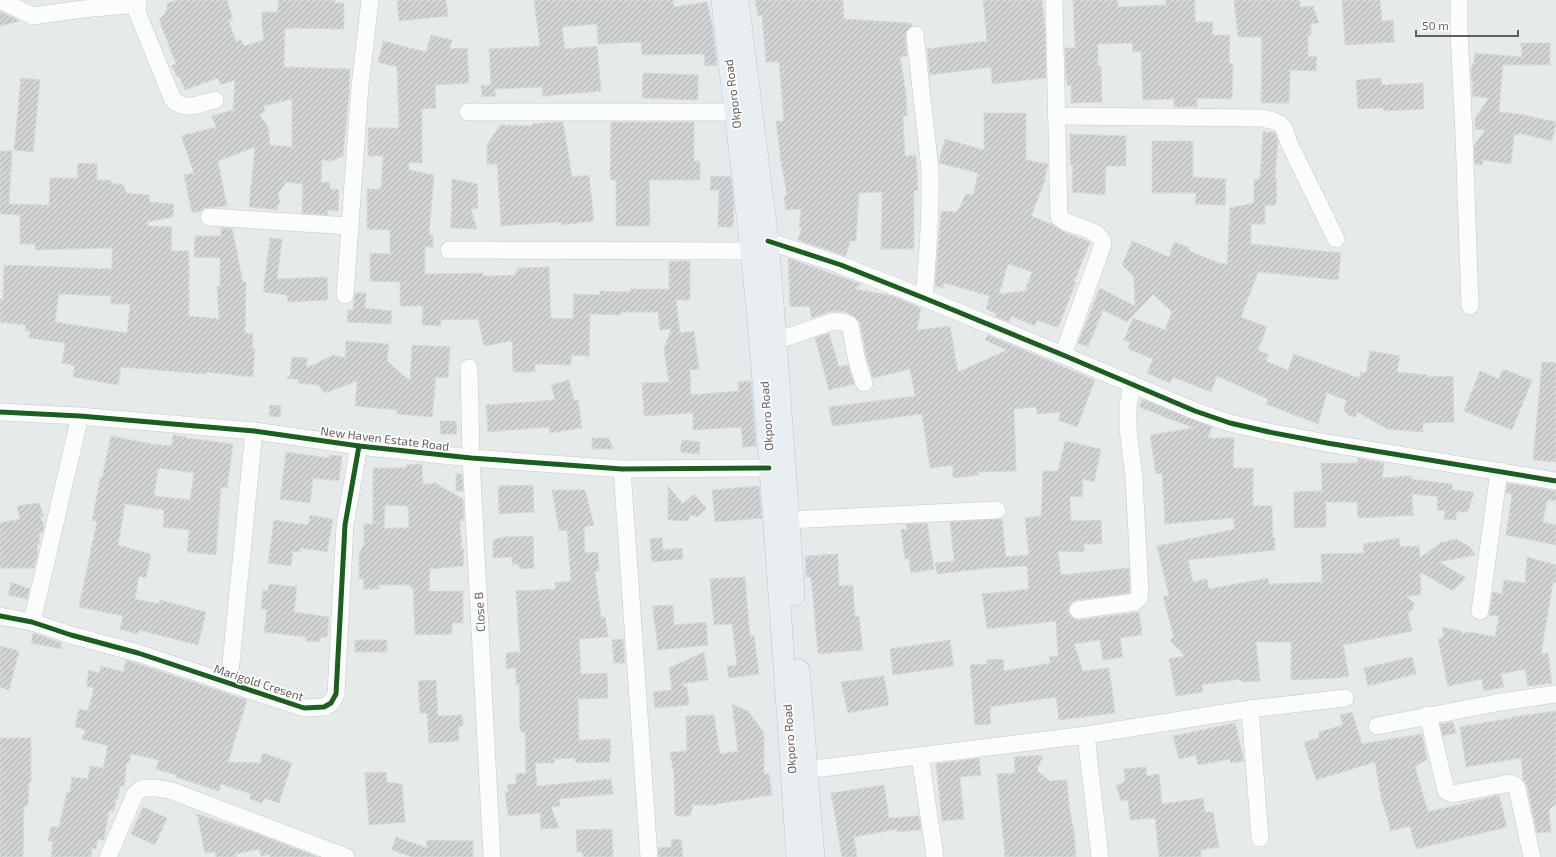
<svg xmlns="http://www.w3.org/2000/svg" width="1556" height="857" font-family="'Exo 2',sans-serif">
<defs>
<pattern id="building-hatch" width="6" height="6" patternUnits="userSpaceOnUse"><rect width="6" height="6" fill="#d1d3d4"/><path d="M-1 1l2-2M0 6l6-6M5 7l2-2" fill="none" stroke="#adaeaf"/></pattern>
</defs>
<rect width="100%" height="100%" fill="#e7eaeb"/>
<g fill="url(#building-hatch)" stroke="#d6dada" fill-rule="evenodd">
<path d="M176,0H227L233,20L229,21L236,42L241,40L244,46L264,40L262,26V12H277L279,0H335V3H344V29L285,28L284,67L350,69L349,94L343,156L331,161L322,160L321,182H330V189L339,190L338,211L328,210L327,215L302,213L303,184L286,182L278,194L280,204H277L278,210L249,207L255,147L218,161L227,206L205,208L201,211L192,213L184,175L194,173L181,136L216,127L212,116L233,110L235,80L220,85L218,78L185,90L179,76L177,77L172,66L176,64L159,20L165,14L168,3ZM292,99V147L270,145L268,127L259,114L265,112L264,106Z"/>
<path d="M397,0H446L448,16L399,21Z"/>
<path d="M534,0H673L674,7L707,2L713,29L717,65L705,66L704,54L642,55L641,42L598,44L597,24L562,27L565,49L597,46L601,91L543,96L542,87L495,89V96L482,97L481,86L491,85L489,49L540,46Z"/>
<path d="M755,0H843L844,19L911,23L912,26L906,31L905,36L907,56L900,57L906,93L907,116H903L905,156L916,155L918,190L914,191V249H881L882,192L859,193L856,241H850L846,256L798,240L802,228H799L801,209L786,210L784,196H787L781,161L776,121H784L779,62H766L762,15L758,16Z"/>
<path d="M983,0H1042L1045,28L1046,78L992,84L991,67L930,75L927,49L987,41Z"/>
<path d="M1073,0H1118V7L1166,5V0H1195V22H1213L1212,35H1230L1229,63L1233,65L1232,99L1197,98V107H1174V99L1143,100L1141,51L1133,52L1132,43L1098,44V66H1101L1102,102L1071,103V85H1067L1066,76L1065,48H1075Z"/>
<path d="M1234,0H1300V7L1313,6L1319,23L1311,24V35H1308V56L1317,57L1316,71L1290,70L1289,103H1261L1262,37H1238Z"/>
<path d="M1342,0H1380L1382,21L1393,20L1394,42L1345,45Z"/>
<path d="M0,11L20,21L0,26Z"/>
<path d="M431,35L452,40L450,49L467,48L469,83L435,85L436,108L422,109V163L409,162V170L434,175L429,235H433V247H425V274L483,273V276L515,275L518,268L549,267L551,318L573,319L574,294L600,295V291L630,292V289H669V261H690V300H676L680,333L694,331L699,369L690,370L691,395L739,391L738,382L751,381L756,446L743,447L741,427L693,430V413L644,416L642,383L669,382L664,350L671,329L660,330L658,312H621V315L590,314L589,356L571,355V365L535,364V372H513L512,341L484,346L478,319L441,320V326L422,325L423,306H400V282L370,281V253L390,254V230L367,229V189H381L383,156H368V128H399L397,67L378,62L383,41L426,52Z"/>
<path d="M1521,43H1550V65H1503L1499,112L1519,114L1556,122L1552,141L1518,133V135H1514L1511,164L1483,160L1482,165L1475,164L1474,146L1485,130L1475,129V118L1489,98L1472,96L1473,82L1471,80V68L1474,62L1475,53L1522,57Z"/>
<path d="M643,73L698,75V100L642,98Z"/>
<path d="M21,78L40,80L33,152L14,150Z"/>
<path d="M1381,78L1382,85L1423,83L1424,109L1384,111V108L1358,109L1356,80Z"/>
<path d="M984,113H1026V160L1048,164L1044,183L1031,216L1053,225L1066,233L1090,242L1074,282H1076L1058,328L1037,320L1035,326L1011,316L1009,322L996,317L997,314L986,309L990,296L944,283L943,288L935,286L941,211L957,212L966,194L973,195L978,173L939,163V161L945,139L984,150ZM1008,264L1032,272L1025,291L999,294Z"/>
<path d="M552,122H563L572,177L589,175L594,221L562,225V222L501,226L497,164H487V145L500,125L532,126V124Z"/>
<path d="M611,122H694V161H700V180H649L650,226H616V180H610Z"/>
<path d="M1263,132H1274L1278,140L1275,179H1277L1276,205H1265V224H1251V244L1341,253L1338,280L1258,272L1241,317L1267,327L1258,350L1269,355L1266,361L1288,370L1294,354L1359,378L1361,372L1366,373L1370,351L1400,356L1397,372L1427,375V377L1453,376L1454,422L1423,423V432L1387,429L1357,412L1356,417L1349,416L1344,410L1346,400L1327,393L1318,424L1266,404L1268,399L1217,376L1211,392L1173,377L1170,383L1147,373L1153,359L1128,349L1130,342L1124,340L1133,318L1165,330L1172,312L1153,294L1127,322L1103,310L1088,347L1078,343L1100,288L1135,306L1134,277L1122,265L1132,241L1169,257L1174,242L1190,248L1189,251L1222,264L1223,263L1227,265L1230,208L1254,203V179H1260Z"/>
<path d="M1070,134L1126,136V166H1106L1105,195L1072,192L1073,165H1070Z"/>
<path d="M1152,141H1193V177L1226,179L1225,205L1195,204L1196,193H1152Z"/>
<path d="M0,151H12L9,204L49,205L50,178H77L78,163L97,164V180H111V183L124,185L126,193L150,195L149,202L174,204L173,217L148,222V226L172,227L171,251H189V316L219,319L217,286H220V258L194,257L195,236H221V228H232L243,282H246L245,333L253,334L252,348L255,349L253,377L206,372V374L121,367L118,385L73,377L75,366L62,363L65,343L29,338L30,331H25L26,325L0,322V299H3L4,265L112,269V248L35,250V244H20V215L0,214ZM59,294L111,296V304H130L127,333L55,322Z"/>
<path d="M711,176L731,177L734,203L733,227H718L719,190H710Z"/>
<path d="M452,179L477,184L478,208L471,210L477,229L451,228Z"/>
<path d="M270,238L282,239L277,279L327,277L328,300L288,302L287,295L263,292Z"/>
<path d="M788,258L861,284L856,289L893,296L921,308L917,330L950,326L958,372L1007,350L985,340L988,335L1095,380L1077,427L1058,420L1061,412L1037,414L1036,407L1014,409L1016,471L978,472L979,475L953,478V465L930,468L922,414L832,426L829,407L915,396L910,369L873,378L867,359L860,323L855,317L846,312L836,311L828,312L812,318L809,306L790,307Z"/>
<path d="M355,293H366L365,308L392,311L391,324L347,322L348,310H353Z"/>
<path d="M829,333L839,367L848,365L854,384L829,390L815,338Z"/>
<path d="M346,341L389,344L387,361L410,381L412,345L450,347L448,378L436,377L432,417L397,414V410L355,406L357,381L325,393L318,385L297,383L299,380L286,378L290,376L292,357L307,358V368L333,355L345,358Z"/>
<path d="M1542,362L1556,363V462L1533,460Z"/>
<path d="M1503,369L1532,380L1512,430L1464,411L1480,371L1499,379Z"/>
<path d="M569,380L574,400H578L582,428L550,433L549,427L488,432L486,405L555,400L551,385Z"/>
<path d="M1142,399L1212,427L1208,438H1234L1233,468H1253V506H1272L1273,538H1275V550L1188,560L1193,582L1207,579L1209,589L1268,578L1269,584L1322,582L1321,554L1364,553L1363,544L1399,538L1400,547L1419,546L1420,558L1440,543L1456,539L1470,547L1475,555L1439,562L1466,578L1453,591L1420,572L1421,595L1406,596L1414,603L1413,609L1408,613L1412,631L1343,645L1349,676L1338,678L1291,680V642H1256L1260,681L1243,682L1239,679L1202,685L1203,692L1176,696L1169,659L1185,656L1170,641L1174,637L1163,597L1169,596L1157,546L1235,529L1233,518L1165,524L1162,473L1156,474L1150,435L1194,428L1139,407Z"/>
<path d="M270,405L281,406L280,417L269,416Z"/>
<path d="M440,421H456L457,434H441Z"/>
<path d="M173,435L186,437V438L233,444L227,488L221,487L216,555L187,552L189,530L163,527L164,510L125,504L118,545L151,554L146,578L139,576L135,599L159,604L160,600L206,612L198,645L139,630L138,634L120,629L123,616L79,607L97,521H92L100,478H102L111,436L151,444L172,446ZM160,468L194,473L190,500L154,496L158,469H160Z"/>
<path d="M592,438H609L613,449H592Z"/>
<path d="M682,440L700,442L699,454L680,452Z"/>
<path d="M1065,441L1101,449L1094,482L1083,479L1082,497L1070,496L1071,521L1101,520L1102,544H1084V552L1058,551L1061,575L1129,568L1130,591V593L1076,600L1072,602L1069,606L1068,612L1070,616L1074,619L1079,620L1139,612L1142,635L1120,638L1123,657L1103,660L1100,640L1074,644L1083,671L1109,668L1115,713L1059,720L1056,697L990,707L991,724L975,725L970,665L987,664V660L1003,659L1004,671L1051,663L1049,657L1058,656L1056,621L987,629L982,594L1029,589L1027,566L988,568L937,574L935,563L954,561L950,522L1002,519L1006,557L1029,555L1025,518L1041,516L1043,471H1058Z"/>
<path d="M286,452L329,458V455L342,456L339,481L313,478L310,503L280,499Z"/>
<path d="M1358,458L1384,463L1382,478L1411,476V479L1452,484L1453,490L1474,492L1468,512H1456V520L1444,519L1445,511L1437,510L1438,497L1412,494L1413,514L1415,515L1358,518L1357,502H1326V527L1294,528V492L1322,491L1321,463H1357Z"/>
<path d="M422,464L423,485L435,483L463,499L464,520L460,521L462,550L464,549L463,566L430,569L429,591H463V623H452V634L415,635L413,588H410V585H379V589H363L364,579H359V554L364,544V524H373V468H406V465ZM385,505L408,506L409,528H384Z"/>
<path d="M456,474H462L463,491H456Z"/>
<path d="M1507,483L1556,491V501L1547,500L1543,522L1556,525V545L1506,535L1512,494L1506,493Z"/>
<path d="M533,485L534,512L499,514L498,486Z"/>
<path d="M668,486L683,504L694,494L707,509L697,517L691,515L687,521L668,520Z"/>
<path d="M759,486L762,518L715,522L712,490Z"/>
<path d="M552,490H585L594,525L584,527L585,553L598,552L599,571H595L601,617H605L608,637L579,639L581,674L607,673L608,698L578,699L579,740L610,739L611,756L609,757L610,762L576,763L575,758L554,759V763H535L537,786L611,779L613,794L559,799L560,806L551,807L559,828L541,829L540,813L508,816L505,792H508L507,784H516V774L526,773L525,732H520L519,683L516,684V668L506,669V653L520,652L516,591L556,589L555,583L571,581L567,530L559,531Z"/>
<path d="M39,503L44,516H40L44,525L43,532L39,534L40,542L37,545L38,554L34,568H0V523L20,519L17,506Z"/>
<path d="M310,515L333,519L327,552L301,548L300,552L293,551L291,566L268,563L274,520L308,525Z"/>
<path d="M927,523L934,569L911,573L909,559H905L901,530L907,529L906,524Z"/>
<path d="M533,536L534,568L520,569L518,564L512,565V557L493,558V540L504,537Z"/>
<path d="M662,538L663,550L682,548L683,559L652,562L650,539Z"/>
<path d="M838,554L839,586L853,585L855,616H859L863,650L818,654L811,577H806L805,556Z"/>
<path d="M1527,557L1556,565V583L1553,582L1541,654L1548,653L1552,683L1528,686L1525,669L1501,674L1504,687L1484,691L1482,679L1448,686L1438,639L1444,637L1442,627L1461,631L1462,634L1469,632L1495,637L1499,616L1489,615L1493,592L1502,594L1504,580L1525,583Z"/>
<path d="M745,577L750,636H754L759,674L729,678L727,666L737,665L732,624L714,625L710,579Z"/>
<path d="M11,582L30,589L27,599L8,595Z"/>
<path d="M269,584L297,587L294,612L329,617L327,637H321L319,642L306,641V637L264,632L267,610L261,609L263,590L268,591Z"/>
<path d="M673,605L674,625L706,622L708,645L658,650L655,623H654L653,606Z"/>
<path d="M33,633L62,643L61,649L31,643Z"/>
<path d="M623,639L625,663H614L612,640Z"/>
<rect x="355" y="640" width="32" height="12"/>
<path d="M950,640L954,666L893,675L890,649Z"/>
<path d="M0,646L19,651L9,690L0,687Z"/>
<path d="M704,652L708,680L680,684L687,687L689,705L655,708L653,692L672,690L669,668Z"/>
<path d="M1412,657L1416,674L1368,686L1364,668Z"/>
<path d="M126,660L247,700L228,762L260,763L263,753L292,763L279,803L264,798L262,803L250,799L251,794L221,784L219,791L176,777L177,775L156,769L159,760L131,754L129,763L127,762L124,786H120L118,799H116L114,811H109L104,840L98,839L96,849L92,848L91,857H51L53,842L48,841L51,827H59L67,792H70L72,777L88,779L90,766L103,768L108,746L82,739L85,730L75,727L79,709L88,711L94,688L86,686L89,670L99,673L101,666L123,672Z"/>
<path d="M884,676L889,705L848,713L841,682Z"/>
<path d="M436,680L438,716L462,715L463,725L458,728L459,741L429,743L427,713H420L418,681Z"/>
<path d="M732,704L748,711L764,733V774H769L772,795L717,804V805H693L690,816H675L674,775L670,752L687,751L686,716L714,715L720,754L738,751Z"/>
<path d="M1556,711V803L1549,810L1551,832L1537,833L1527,786L1523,779L1521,758L1466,767L1460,727L1512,718V717Z"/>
<path d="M1352,712L1362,744L1422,734L1427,759L1415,767L1428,812L1499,795L1507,827L1416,849L1410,826L1391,831L1381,798L1375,762L1316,780L1304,742L1319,738V732L1343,725L1340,715Z"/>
<path d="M1453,722L1456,733L1443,736L1440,724Z"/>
<path d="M1235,723L1244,761L1231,763L1230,759L1198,765L1196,755L1179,759L1173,736Z"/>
<path d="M0,738H31V782H29L28,806H24L23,857H0Z"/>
<path d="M1043,755L1037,771L1050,781L1067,780L1069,806L1074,832L1076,857H1005L997,774L1015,773L1014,757Z"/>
<path d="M979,758L981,775L960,777L964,819L942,821L936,764Z"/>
<path d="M1146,767L1147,776L1159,774L1162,804L1203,798L1205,812H1213L1219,847L1201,850V857H1159L1155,818L1130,820L1128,800L1121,801L1116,785L1125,782L1124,769Z"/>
<path d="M386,772L387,782L402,784L405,822L369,825L365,773Z"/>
<path d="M884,785L889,818L919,816L921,830L897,832V829L854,837L857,857H842L831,793Z"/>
<path d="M143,807L167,818L155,845L131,834Z"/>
<path d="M197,814L250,831L318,857H270V854L261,856L259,849L236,854V857H216L215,852L205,853Z"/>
<path d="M612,829L613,857H584L581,852H577L576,830Z"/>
<path d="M396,837L427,848V840L473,841V857H412L392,850Z"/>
<path d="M681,839L683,857H659L658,848L672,847L671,840Z"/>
</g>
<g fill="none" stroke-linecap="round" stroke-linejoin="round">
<g stroke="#c7c8c8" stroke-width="18">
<g id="minor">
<path d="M0,0L33,16L83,9L137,4"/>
<path d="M138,0L137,12L173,100C187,112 198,104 215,100"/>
<path d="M1054,0L1059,217C1069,228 1101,227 1103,244L1063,355"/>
<path d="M1459,0V31L1464,135L1470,306"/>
<path d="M915,35L930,169C931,212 928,255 924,298"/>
<path d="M468,112H734"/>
<path d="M1056,116L1262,118C1283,123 1283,123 1289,143L1336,239"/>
<path d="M209,217L350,226"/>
<path d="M768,241L841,265L924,298L1063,355L1195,411L1230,423L1269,432L1327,443L1556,481"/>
<path d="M449,250L751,251"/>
<path d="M345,295L360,86L370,0"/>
<path d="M776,341L831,322C839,321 844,321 850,325L857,361L864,383"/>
<path d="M469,368L471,458L492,857"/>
<path d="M0,412L80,416L254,431L359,446L471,458L622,469L769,468"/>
<path d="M622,469L649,857"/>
<path d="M788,520L997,510"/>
<path d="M1078,610L1135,602L1139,598L1140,592L1134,478L1128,429V406L1132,384"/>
<path d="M1480,611L1499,471"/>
<path d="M0,616L32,622L71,635L138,653L304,708L324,707L331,703L336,694L345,525L359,446"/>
<path d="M32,622L80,416"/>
<path d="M229,683L254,431"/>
<path d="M1250,709L1260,838"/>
<path d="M1428,715L1446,791L1452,794L1510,783L1515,785L1517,788L1532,857"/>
<path d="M1377,726L1501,702L1556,694"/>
<path d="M1086,735L1100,857"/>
<path d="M920,756L935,857"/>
<path d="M806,770L1086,735L1250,709L1345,698"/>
<path d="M108,857L135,794L143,788H156L172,791L346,857"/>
</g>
</g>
<g stroke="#b8cad0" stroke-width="22">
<g id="major">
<path d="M722,0C735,119 752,237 761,357C775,523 786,690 797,857"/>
<path d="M738,0L768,241L776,341L794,595"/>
<path d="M799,670L814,857"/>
</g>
</g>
<use href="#minor" stroke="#fbfcfc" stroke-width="17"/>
<use href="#major" stroke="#e9eef2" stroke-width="21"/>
<g stroke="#fff" stroke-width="8">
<g id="cycleway">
<path d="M768,241L841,265L924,298L1063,355L1195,411L1230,423L1269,432L1327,443L1556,481"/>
<path d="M0,412L80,416L254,431L359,446L471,458L622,469L769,468"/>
<path d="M0,616L32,622L71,635L138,653L304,708L324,707L331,703L336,694L345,525L359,446"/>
</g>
</g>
<use href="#cycleway" stroke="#1b5e20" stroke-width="5"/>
</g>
<g text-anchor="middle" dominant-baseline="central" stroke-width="3.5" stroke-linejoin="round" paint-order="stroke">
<g font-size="12" fill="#645e5d" stroke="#fff">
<text transform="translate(732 94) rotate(-97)">Okporo Road</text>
<text transform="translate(766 416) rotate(-94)">Okporo Road</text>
<text transform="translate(385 438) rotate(7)">New Haven Estate Road</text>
<text transform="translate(479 612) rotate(-93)">Close B</text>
<text transform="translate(259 682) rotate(18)">Marigold Cresent</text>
<text transform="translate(789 739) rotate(-94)">Okporo Road</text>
</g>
</g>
<path d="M1416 30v6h102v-6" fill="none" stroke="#645e5d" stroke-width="2"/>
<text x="1422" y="30" font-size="12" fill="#645e5d" stroke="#ffffff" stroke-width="3" paint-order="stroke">50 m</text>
</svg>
